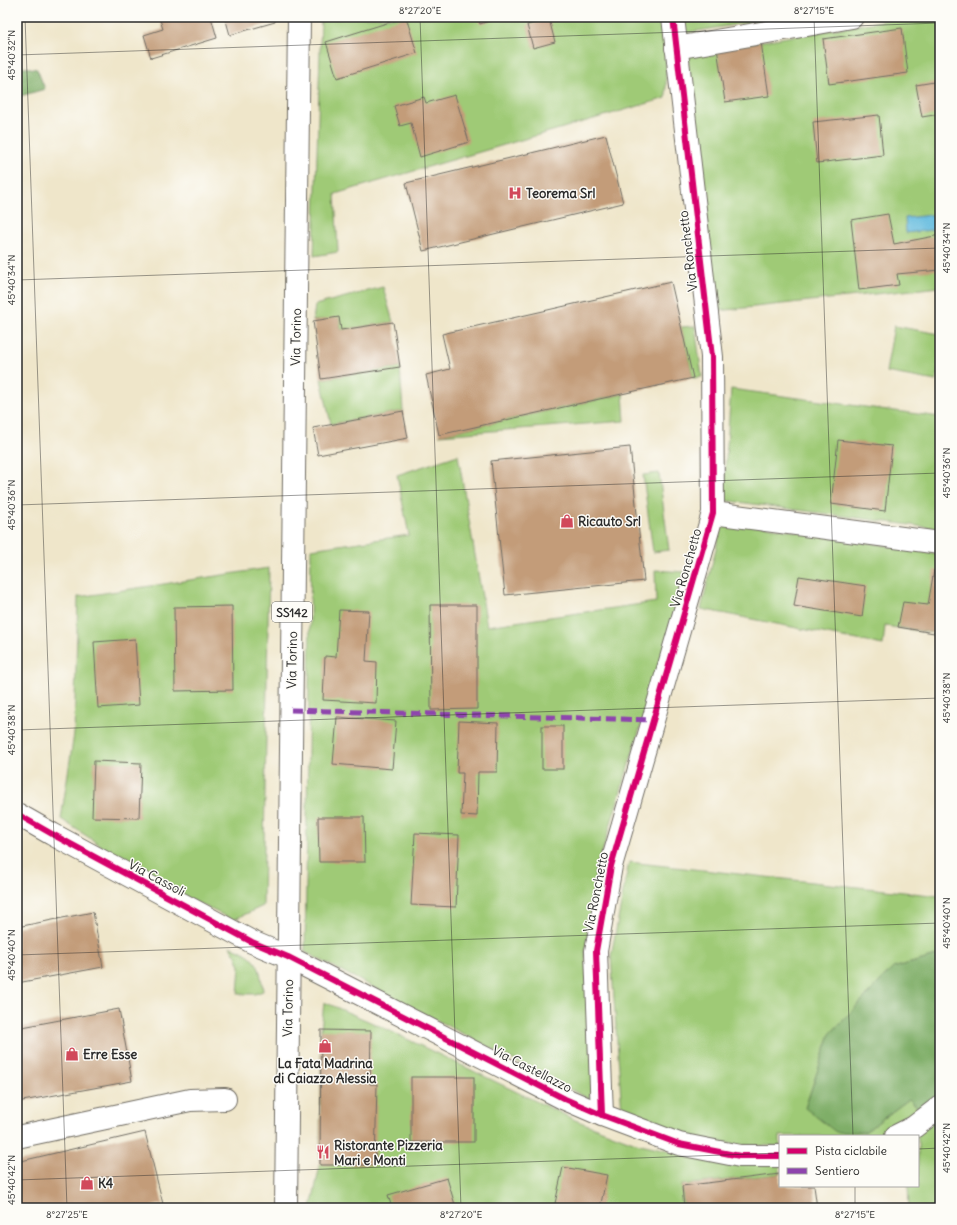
<svg xmlns="http://www.w3.org/2000/svg" width="957" height="1225" font-family="Delius,sans-serif">
<rect width="100%" height="100%" fill="#fdfcf7"/>
<filter id="ink" filterUnits="userSpaceOnUse"><feTurbulence type="fractalNoise" baseFrequency=".025" numOctaves="2"/><feDisplacementMap in="SourceGraphic" scale="8" xChannelSelector="R" yChannelSelector="G"/><feConvolveMatrix kernelMatrix="1 2 1 2 8 2 1 2 1" color-interpolation-filters="sRGB"/></filter>
<filter id="wash" filterUnits="userSpaceOnUse"><feTurbulence type="fractalNoise" baseFrequency=".012" numOctaves="4" result="noise"/><feDisplacementMap in="SourceGraphic" scale="16" xChannelSelector="R" yChannelSelector="G"/><feGaussianBlur stdDeviation="0.9" result="paint"/><feColorMatrix in="noise" values="0 0 0 0 0 0 0 0 0 0 0 0 0 0 0 0 0 1.4 0 .05"/><feComposite in="paint" operator="in"/></filter>
<g filter="url(#wash)">
<rect width="100%" height="100%" fill="#efe6ca"/>
<g fill="#9fca76" stroke="#657a50">
<path d="M321,17H663L666,51V98L335,194L338,252L314,256Z"/>
<path d="M684,17H782L685,33Z"/>
<path d="M905,17H940V287L717,311L687,54Z"/>
<path d="M383,287L393,322L341,330L339,318L313,321L315,305Z"/>
<path d="M695,326L702,377L693,378L681,327Z"/>
<path d="M894,326L940,334V360L936,381L886,372Z"/>
<path d="M400,367L403,411L331,424L321,379Z"/>
<path d="M731,389L940,417V529L723,500Z"/>
<path d="M623,394L625,421L439,435Z"/>
<path d="M458,455L487,626L656,602L655,570L685,572L667,640L601,856L585,951L593,1082L589,1099L305,952L311,549L409,535L397,475Z"/>
<path d="M659,473L669,550L653,552L643,475Z"/>
<path d="M723,520L940,554V634L885,626L883,645L701,609Z"/>
<path d="M269,568L263,906L233,920L157,883L61,819L74,734L78,597Z"/>
<path d="M629,862L940,896V955L893,968L830,1034L805,1108L865,1132L909,1099L940,1127V1208H909L908,1186H918V1136L896,1134L878,1136H780V1146L739,1145L676,1134L622,1112L611,956Z"/>
<path d="M230,946C257,956 260,964 263,991L255,994H238L240,966L236,956Z"/>
<path d="M324,1002L382,1027L575,1120L636,1143L703,1158L780,1162V1174L682,1185L684,1208H311L320,1165L321,1030Z"/>
</g>
<g fill="#7fae67" stroke="#556c49">
<path d="M17,66L37,69L45,89L17,97Z"/>
<path d="M940,955V1127L909,1099L865,1132H836L805,1108L830,1034L893,968Z"/>
</g>
<path fill="#61bade" stroke="#467284" d="M940,214V229L906,233L905,218Z"/>
<g id="blocks">
<g fill="#c39c79">
<path d="M159,17H211L217,38L151,58L144,35L163,29Z"/>
<path d="M225,17H275V22L230,35Z"/>
<path d="M406,17L417,53L337,78L326,42Z"/>
<path d="M478,17H502L480,24Z"/>
<path d="M549,19L555,42L533,48L527,25Z"/>
<path d="M902,28L908,73L829,84L823,39Z"/>
<path d="M761,42L769,96L725,102L717,48Z"/>
<path d="M940,81V114L922,117L916,85Z"/>
<path d="M455,95L469,142L420,157L411,123L400,126L394,106L424,97L426,103Z"/>
<path d="M879,115L883,155L817,163L813,122Z"/>
<path d="M606,135L623,203L423,251L406,183Z"/>
<path d="M888,214L894,244L940,235V270L897,274L899,285L859,290L851,220Z"/>
<path d="M671,282L693,378L439,435L426,375L450,369L442,334Z"/>
<path d="M339,317L341,330L393,322L400,367L321,379L313,321Z"/>
<path d="M403,411L408,438L318,455L313,428Z"/>
<path d="M838,440L892,446L885,511L831,504Z"/>
<path d="M630,447L644,581L505,595L491,461Z"/>
<path d="M934,570L940,571V634L898,627L903,602L928,605Z"/>
<path d="M799,576L866,586L862,617L794,606Z"/>
<path d="M430,605H477V709L431,710Z"/>
<path d="M232,606L233,690L175,691L174,607Z"/>
<path d="M339,610L369,611L366,661L377,662L376,703L323,700L325,656L336,657Z"/>
<path d="M135,639L139,705L98,708L94,642Z"/>
<path d="M337,717L396,721L392,769L333,764Z"/>
<path d="M459,721L498,723L497,772H478L477,816L461,815L463,773H457Z"/>
<rect x="542" y="726" width="21" height="43"/>
<path d="M94,761L141,763L139,818L92,817Z"/>
<path d="M318,817H364L365,862H319Z"/>
<path d="M415,833L459,835L456,907L411,905Z"/>
<path d="M93,912L103,967L17,983V927Z"/>
<path d="M119,1009L132,1081L17,1102V1028Z"/>
<path d="M321,1030L371,1031L370,1084H377L375,1165H320Z"/>
<rect x="411" y="1077" width="63" height="65"/>
<path d="M145,1132L163,1204L146,1208H17V1162Z"/>
<path d="M563,1167L607,1175L600,1208H554Z"/>
<path d="M780,1174V1186H814L817,1208H684L682,1186Z"/>
<path d="M447,1178L456,1208H392L388,1195Z"/>
</g>
</g>
</g>
<g filter="url(#ink)">
<use href="#blocks" fill-opacity="0" stroke="#706c63" stroke-width="1"/>
<g fill="none" stroke-linecap="round" stroke-linejoin="round">
<g stroke="#706c63" stroke-width="24">
<g id="street">
<path d="M676,48L852,17"/>
<path d="M713,513L940,543"/>
<path d="M17,814L52,834L252,942L288,957L565,1099L602,1115L679,1144L740,1156H780"/>
<path d="M602,1115L596,951L611,866L713,513L712,357L673,17"/>
<path d="M896,1136L914,1127L940,1107"/>
<path d="M17,1137L190,1100L225,1099"/>
</g>
</g>
<g stroke="#706c63" stroke-width="24">
<path id="primary" d="M286,1208L299,17"/>
</g>
<use href="#street" stroke="#fff" stroke-width="22"/>
<use href="#primary" stroke="#fff" stroke-width="22"/>
<path stroke="#8e44ad" stroke-width="5" stroke-dasharray="10 5" stroke-linecap="butt" d="M291,710L653,720"/>
<g stroke="#fdfcf7" stroke-width="8">
<g id="cycleway">
<path d="M17,814L52,834L252,942L288,957L565,1099L602,1115L679,1144L740,1156H780"/>
<path d="M602,1115L596,951L611,866L713,513L712,357L673,17"/>
</g>
</g>
<use href="#cycleway" stroke="#d6006c" stroke-width="6"/>
</g>
</g>
<path fill="none" stroke="#2b2b2b" stroke-width="1" stroke-opacity="0.45" d="M25,17L67,1208M420,17L461,1208M814,17L853,1136M17,55L940,23M17,280L940,248M17,505L940,473M17,730L940,698M17,955L940,923M918,1149L940,1148M17,1180L780,1153M855,1186V1208"/>
<defs>
<g id="hospital-bare" transform="scale(1.08)"><path d="M-5-5h3v3.5h4V-5h3V5h-3V1.5h-4V5h-3Z" fill="#d1495b" stroke="#fdfcf7" stroke-width="2.5" paint-order="stroke"/></g>
<g id="shop-bare" transform="scale(1.08)"><path d="M-5-2.5h2.3a2.7 3.5 0 0 1 5.4 0H5L5.5 6h-11ZM-1.5-2.5h3a1.5 2.3 0 0 0-3 0Z" fill="#d1495b" stroke="#fdfcf7" stroke-width="2.5" paint-order="stroke"/></g>
<g id="restaurant-bare" transform="scale(1.08)"><path d="M-5-6h1v4h1v-4h1v4h1v-4h1v5L-1.5 .5V6h-2V.5L-5-1ZM5-6V6H3V1.5H1.5Q1.5-4 5-6Z" fill="#d1495b" stroke="#fdfcf7" stroke-width="2.5" paint-order="stroke"/></g>
</defs>
<g fill-rule="evenodd">
<use href="#hospital-bare" x="515" y="193"/>
<use href="#shop-bare" x="567" y="521"/>
<use href="#shop-bare" x="325" y="1046"/>
<use href="#shop-bare" x="72" y="1054"/>
<use href="#restaurant-bare" x="323" y="1152"/>
<use href="#shop-bare" x="87" y="1183"/>
</g>
<g text-anchor="middle" dominant-baseline="central" stroke-width="3" stroke-linejoin="round" paint-order="stroke">
<rect fill="#fdfcf7" stroke="#6a6a68" stroke-width="1" x="272" y="602" width="40" height="20" rx="3"/>
<g font-size="12" font-weight="bold" fill="#2b2b2b">
<text x="292" y="612">SS142</text>
</g>
<g font-size="13" font-weight="bold" fill="#2b2b2b" stroke="#fdfcf7" text-anchor="start">
<text x="526" y="193">Teorema Srl</text>
<text x="578" y="521">Ricauto Srl</text>
<text x="83" y="1054">Erre Esse</text>
<text x="325" y="1063" text-anchor="middle">La Fata Madrina<tspan x="325" dy="15">di Caiazzo Alessia</tspan></text>
<text x="334" y="1145">Ristorante Pizzeria<tspan x="334" dy="15">Mari e Monti</tspan></text>
<text x="98" y="1183">K4</text>
</g>
<g font-size="13" fill="#2b2b2b" stroke="#fdfcf7">
<text transform="translate(688 251) rotate(-97)">Via Ronchetto</text>
<text transform="translate(296 337) rotate(-89)">Via Torino</text>
<text transform="translate(686 568) rotate(-74)">Via Ronchetto</text>
<text transform="translate(292 660) rotate(-89)">Via Torino</text>
<text transform="translate(157 878) rotate(28)">Via Cassoli</text>
<text transform="translate(596 892) rotate(-79)">Via Ronchetto</text>
<text transform="translate(288 1008) rotate(-89)">Via Torino</text>
<text transform="translate(532 1069) rotate(27)">Via Castellazzo</text>
</g>
</g>
<rect width="957" height="1225" fill="none" stroke="#fdfcf7" stroke-width="44"/>
<rect x="779" y="1135" width="140" height="52" fill="#fdfcf7" stroke="#a9a8a5"/>
<rect x="787" y="1148" width="20" height="6" fill="#d6006c" stroke="#a9a8a5"/>
<text x="815" y="1155" font-size="12" fill="#2b2b2b">Pista ciclabile</text>
<rect x="787" y="1168" width="20" height="6" fill="#8e44ad" stroke="#a9a8a5"/>
<text x="815" y="1175" font-size="12" fill="#2b2b2b">Sentiero</text>
<rect x="22" y="22" width="913" height="1181" fill="none" stroke="#2b2b2b" stroke-width="1.5"/>
<g font-size="10" text-anchor="middle" fill="#2b2b2b">
<text x="420" y="14">8°27'20"E</text>
<text x="814" y="14">8°27'15"E</text>
<text transform="translate(11 55) rotate(-90)" y="4">45°40'32"N</text>
<text transform="translate(946 248) rotate(-90)" y="4">45°40'34"N</text>
<text transform="translate(11 280) rotate(-90)" y="4">45°40'34"N</text>
<text transform="translate(946 473) rotate(-90)" y="4">45°40'36"N</text>
<text transform="translate(11 505) rotate(-90)" y="4">45°40'36"N</text>
<text transform="translate(946 698) rotate(-90)" y="4">45°40'38"N</text>
<text transform="translate(11 730) rotate(-90)" y="4">45°40'38"N</text>
<text transform="translate(946 923) rotate(-90)" y="4">45°40'40"N</text>
<text transform="translate(11 955) rotate(-90)" y="4">45°40'40"N</text>
<text transform="translate(946 1148) rotate(-90)" y="4">45°40'42"N</text>
<text transform="translate(11 1180) rotate(-90)" y="4">45°40'42"N</text>
<text x="67" y="1218">8°27'25"E</text>
<text x="461" y="1218">8°27'20"E</text>
<text x="855" y="1218">8°27'15"E</text>
</g>
</svg>
